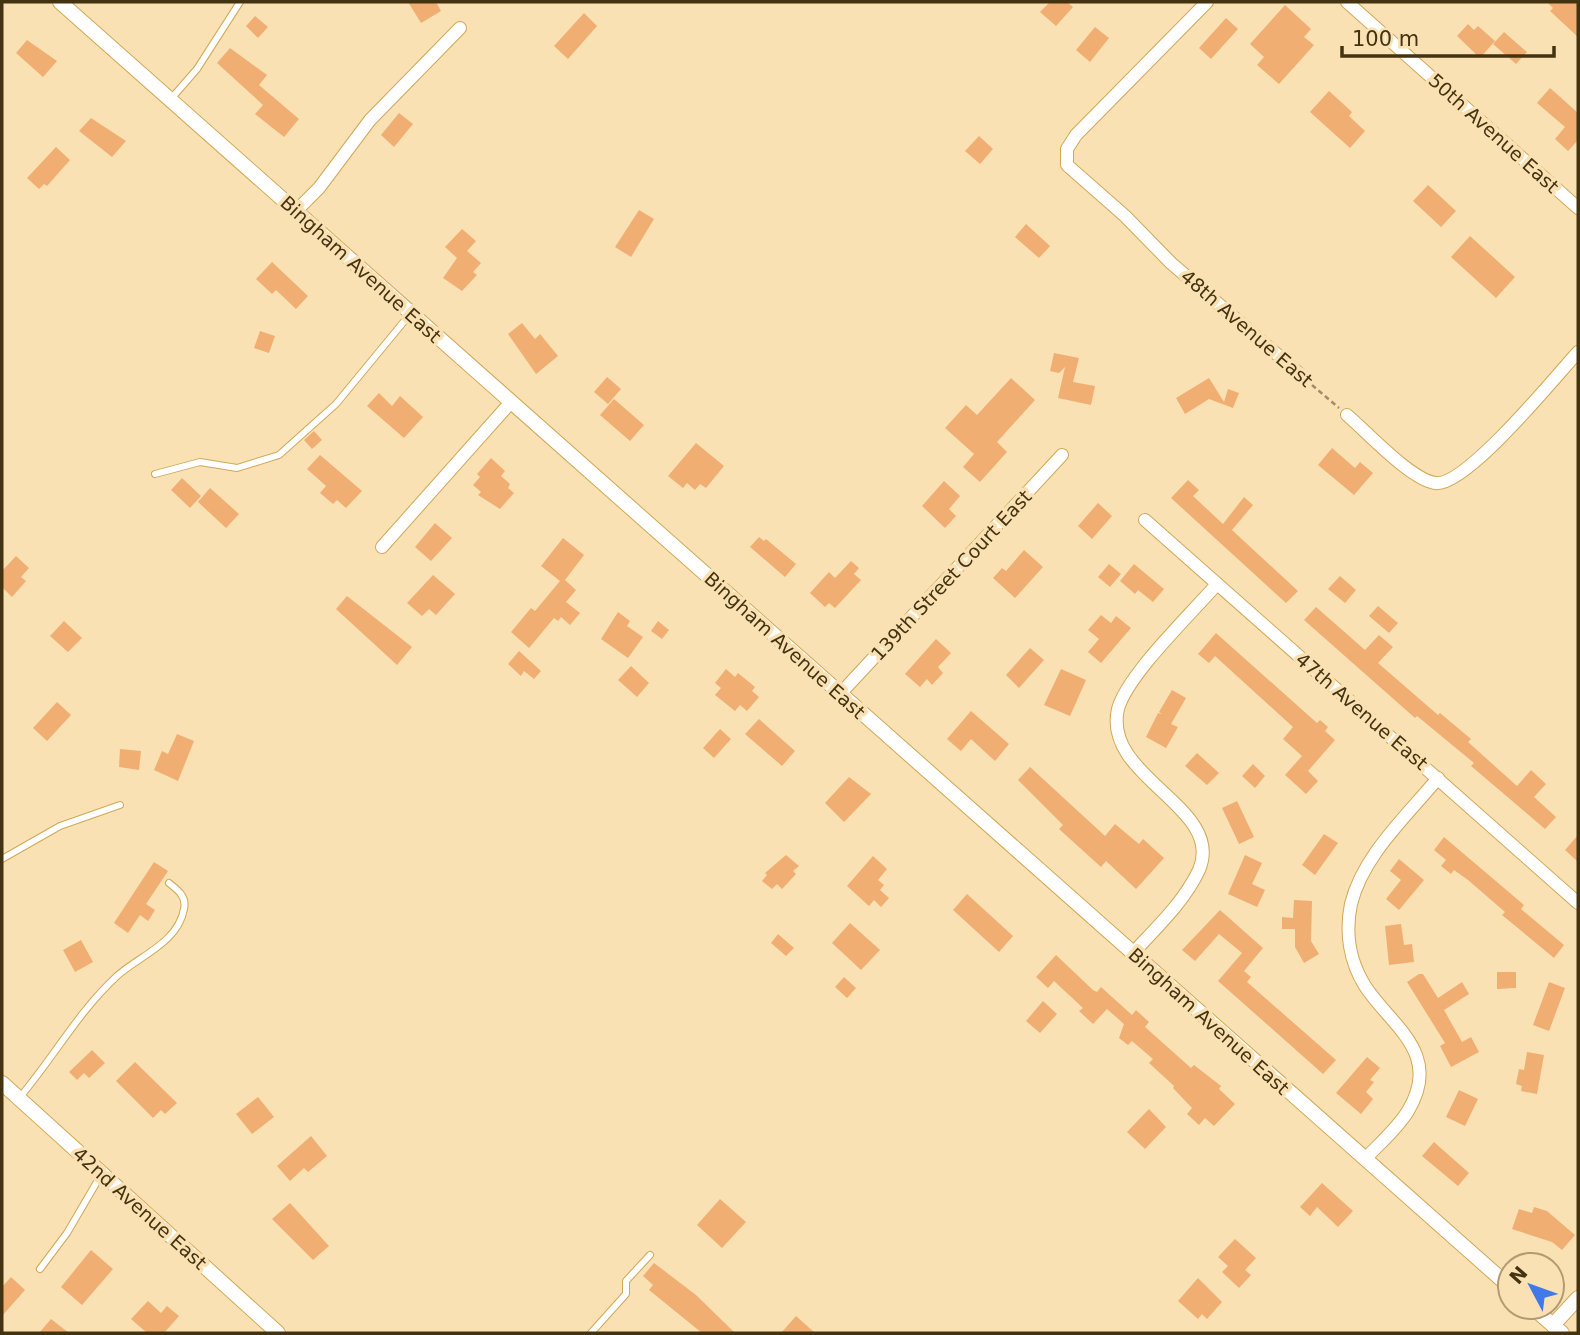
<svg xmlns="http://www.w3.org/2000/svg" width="1580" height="1335" font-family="'DejaVu Sans',sans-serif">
<rect width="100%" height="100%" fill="#fae1b3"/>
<g fill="#f1ae72">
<path d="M408,2H436L441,11L421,23Z"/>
<path d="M1050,2H1067L1073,7L1056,26L1040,12Z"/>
<path d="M1547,2H1578V37L1550,11L1553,8Z"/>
<path d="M1285,5L1311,29L1304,37L1314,45L1279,84L1257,65L1264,57L1250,44Z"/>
<path d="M584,13L597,26L568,59L554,46Z"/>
<path d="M255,16L268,27L258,38L246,26Z"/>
<path d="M1226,18L1238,29L1211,59L1199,48Z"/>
<path d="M1468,24L1474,30L1478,26L1495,41L1480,58L1457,36Z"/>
<path d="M1095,27L1109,38L1090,62L1076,50Z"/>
<path d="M1504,32L1527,52L1516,64L1493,44Z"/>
<path d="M27,40L57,61L43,77L16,53Z"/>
<path d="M230,48L267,75L259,85L299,119L284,137L255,114L263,105L217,63Z"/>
<path d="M1550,88L1578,113V140L1568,151L1555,139L1565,127L1537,103Z"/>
<path d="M1329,91L1352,112L1349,116L1365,131L1350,148L1310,112Z"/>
<path d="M399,113L413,124L394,147L381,135Z"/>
<path d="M91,118L126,141L112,157L79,131Z"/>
<path d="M979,136L993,149L980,164L965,151Z"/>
<path d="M56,147L70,160L47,186L44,184L39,189L27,178Z"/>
<path d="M1428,185L1456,211L1441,227L1413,201Z"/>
<path d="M639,210L654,219L631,257L615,247Z"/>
<path d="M1026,224L1050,246L1039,258L1015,237Z"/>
<path d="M462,229L476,241L467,251L481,263L473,272L477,275L462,291L443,278L457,258L445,247Z"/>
<path d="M1470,236L1515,277L1496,298L1451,257Z"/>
<path d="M272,262L308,296L296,309L276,290L272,294L256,279Z"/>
<path d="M522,323L535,339L540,334L558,356L536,374L508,334Z"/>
<path d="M260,331L275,336L269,353L254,348Z"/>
<path d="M1054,353L1079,358L1073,382L1095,386L1091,405L1058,398L1065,367L1059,373L1050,371Z"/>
<path d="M607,377L621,389L608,404L594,392Z"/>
<path d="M1011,378L1035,400L997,442L1007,452L980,482L963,467L974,454L945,428L966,405L977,415Z"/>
<path d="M1209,378L1224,402L1228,389L1239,393L1233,408L1209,399L1185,414L1176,398Z"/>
<path d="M379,393L392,406L400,396L423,417L404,438L367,406Z"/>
<path d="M614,399L644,425L630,441L600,415Z"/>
<path d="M314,431L322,440L312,449L304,440Z"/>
<path d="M696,443L724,466L706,488L700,484L695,490L687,483L683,488L668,476Z"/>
<path d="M1332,448L1355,468L1360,462L1373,473L1354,495L1318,465Z"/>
<path d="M320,455L362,491L346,508L337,500L333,504L320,493L326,486L307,469Z"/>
<path d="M491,458L505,471L501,476L510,484L508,488L514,493L500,509L478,495L481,492L473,485L480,477L477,474Z"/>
<path d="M182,478L201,496L190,508L171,490Z"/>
<path d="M1188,480L1199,490L1193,496L1223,524L1244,497L1253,505L1232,530L1298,591L1286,603L1171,498Z"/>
<path d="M944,481L960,496L949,509L956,516L945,528L922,506Z"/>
<path d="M210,488L239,514L226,528L198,502Z"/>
<path d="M1098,503L1112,516L1092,539L1078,526Z"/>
<path d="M435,523L452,538L431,561L415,547Z"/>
<path d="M759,537L764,541L766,539L796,564L785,577L750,547Z"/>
<path d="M563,538L584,555L565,580L576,590L566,602L580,613L570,625L561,617L558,621L554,618L529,648L511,632L531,608L535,611L560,581L541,566Z"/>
<path d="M1024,550L1043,567L1015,598L993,578L1002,568L1006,571Z"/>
<path d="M16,556L29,568L21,577L26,581L12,597L2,587V571Z"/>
<path d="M851,561L859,568L854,574L861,580L835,608L829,603L825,607L810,593L829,572L835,578Z"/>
<path d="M1109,564L1121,574L1110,587L1098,577Z"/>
<path d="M1134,564L1164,589L1153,602L1138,590L1135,594L1120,581Z"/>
<path d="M433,575L455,594L436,615L429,609L422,616L407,603Z"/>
<path d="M1340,576L1356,590L1345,603L1328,589Z"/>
<path d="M347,596L412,647L397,665L336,609Z"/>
<path d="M1378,606L1398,623L1389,633L1369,616Z"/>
<path d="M1316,607L1365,650L1379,635L1393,647L1378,663L1438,715L1440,713L1471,739L1468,742L1517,786L1531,770L1546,784L1534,797L1556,817L1545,829L1471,766L1474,763L1417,716L1415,718L1304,620Z"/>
<path d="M618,612L630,621L627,626L643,637L628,658L601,639Z"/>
<path d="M1101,615L1111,623L1116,616L1131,628L1101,663L1088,652L1099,639L1088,630Z"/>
<path d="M64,621L82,638L68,652L50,636Z"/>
<path d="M658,621L669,630L662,639L651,631Z"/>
<path d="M1216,633L1317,723L1320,720L1328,727L1325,731L1335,740L1308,771L1318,781L1306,794L1285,775L1302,756L1283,739L1293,727L1215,656L1209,663L1198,654Z"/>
<path d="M936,639L951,653L938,667L943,673L932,685L927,679L920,687L905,674Z"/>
<path d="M1030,648L1044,660L1019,688L1006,675Z"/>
<path d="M519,651L541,671L534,679L524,671L521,676L508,664Z"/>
<path d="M631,666L649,683L637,697L618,680Z"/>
<path d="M726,669L735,677L738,673L755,687L752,691L759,697L747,711L740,705L735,711L715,695L721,688L715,683Z"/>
<path d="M1061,669L1086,680L1070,716L1044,705Z"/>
<path d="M1172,690L1186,698L1171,724L1178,727L1166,748L1146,737L1158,713L1162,714L1159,712Z"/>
<path d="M57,702L71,715L47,741L33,728Z"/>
<path d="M971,711L1009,744L995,761L971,739L961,751L947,739Z"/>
<path d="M759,719L795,751L782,766L745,734Z"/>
<path d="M720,729L731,739L714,758L703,748Z"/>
<path d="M177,734L194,741L178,781L154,770L162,751L168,754Z"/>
<path d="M120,749L141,751L139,770L119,767Z"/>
<path d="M1197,753L1219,773L1207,785L1185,766Z"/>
<path d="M1253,764L1265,776L1255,788L1242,776Z"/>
<path d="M1030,767L1105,836L1115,824L1139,844L1143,839L1164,858L1136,889L1106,861L1101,867L1059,829L1063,825L1018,780Z"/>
<path d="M849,777L871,794L844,822L825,803Z"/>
<path d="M1237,801L1254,837L1239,844L1222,808Z"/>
<path d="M1324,834L1338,843L1315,875L1302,865Z"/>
<path d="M1578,835V862L1565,850Z"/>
<path d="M1444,837L1524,905L1521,909L1564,945L1554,958L1502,915L1505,912L1468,880L1454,870L1451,874L1441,866L1446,860L1434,850Z"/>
<path d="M786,855L799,866L793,871L796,874L782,889L777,884L772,889L762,881L767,875L765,873Z"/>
<path d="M1245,855L1262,863L1252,884L1265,890L1257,907L1228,894Z"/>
<path d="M873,856L887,869L878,880L884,885L880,890L889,898L881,907L874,900L869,906L847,886Z"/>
<path d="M1399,859L1424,880L1399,910L1386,899L1401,880L1390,871Z"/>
<path d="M154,862L168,871L146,904L155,910L148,921L140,915L128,933L114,923Z"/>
<path d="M967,894L1013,936L999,952L953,910Z"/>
<path d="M1294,900L1312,901L1311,941L1319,954L1304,963L1295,947V929H1282V917L1293,918Z"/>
<path d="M1220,910L1263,948L1244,971L1251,977L1247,982L1336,1060L1323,1074L1218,981L1242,953L1219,934L1195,961L1182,950Z"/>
<path d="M850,923L880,950L861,970L832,943Z"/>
<path d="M1401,924L1404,945L1412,944L1414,962L1389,965L1385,926Z"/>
<path d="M778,934L794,948L786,956L771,943Z"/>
<path d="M81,940L93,962L75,972L63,950Z"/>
<path d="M1056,955L1093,990L1097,992L1101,987L1132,1015L1136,1010L1149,1022L1145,1027L1191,1068L1194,1065L1221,1086L1219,1089L1235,1104L1214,1126L1205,1118L1199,1125L1187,1114L1192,1108L1173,1088L1174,1086L1149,1063L1153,1059L1132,1041L1128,1045L1119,1038L1124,1024L1107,1009L1093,1024L1079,1011L1083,1008L1054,981L1048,988L1036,977Z"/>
<path d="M1497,972H1516V988L1497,989Z"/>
<path d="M1419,974H1423L1438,998L1462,982L1469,994L1444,1010L1462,1042L1471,1037L1479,1052L1451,1067L1440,1046L1445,1043L1407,982Z"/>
<path d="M844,977L856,988L847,998L835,987Z"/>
<path d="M1549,982L1565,988L1549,1031L1533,1025Z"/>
<path d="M1043,1001L1057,1014L1040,1033L1026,1021Z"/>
<path d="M92,1050L105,1063L89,1078L84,1073L77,1080L69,1072Z"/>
<path d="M1527,1052L1544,1055L1537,1094L1521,1091L1522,1086L1516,1084L1519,1069L1524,1070Z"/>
<path d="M1367,1057L1380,1068L1370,1080L1374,1082L1366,1092L1373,1099L1361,1114L1336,1093Z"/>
<path d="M135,1062L177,1103L165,1114L161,1110L153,1118L116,1081Z"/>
<path d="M1459,1090L1478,1099L1465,1126L1446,1117Z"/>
<path d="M258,1097L274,1117L252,1134L236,1114Z"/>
<path d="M1149,1109L1166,1127L1145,1149L1127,1132Z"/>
<path d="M311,1136L327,1156L308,1172L304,1168L290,1181L277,1166Z"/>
<path d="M1434,1142L1469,1173L1458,1186L1422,1156Z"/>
<path d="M1322,1183L1353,1211L1338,1227L1317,1207L1310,1216L1300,1207Z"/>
<path d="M720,1199L746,1222L722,1248L697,1225Z"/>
<path d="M290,1203L329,1246L313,1260L272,1219Z"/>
<path d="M1534,1207L1547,1211L1575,1235L1562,1250L1552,1242L1512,1229L1519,1209L1532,1213Z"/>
<path d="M1235,1239L1256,1258L1245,1270L1251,1275L1239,1288L1222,1272L1228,1266L1218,1257Z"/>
<path d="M91,1250L113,1269L82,1305L61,1287Z"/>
<path d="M654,1263L696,1295L735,1333H702L649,1290L653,1285L643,1276Z"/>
<path d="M11,1277L25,1290L2,1316V1287Z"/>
<path d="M1198,1278L1222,1302L1207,1319L1202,1314L1198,1319L1178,1301Z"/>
<path d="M148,1301L161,1313L167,1306L179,1316L164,1333H147L131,1319Z"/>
<path d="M796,1316L815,1333H781Z"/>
<path d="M51,1319L69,1333H39Z"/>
</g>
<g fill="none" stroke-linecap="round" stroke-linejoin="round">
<g stroke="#d1a858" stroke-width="8">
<g id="service">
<path d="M170,100L197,69L240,2"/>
<path d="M155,474L200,462L237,468L279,455L336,404L411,313"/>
<path d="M2,859L60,826L120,805"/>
<path d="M20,1097C54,1057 78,1012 117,976C139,956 178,943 184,909C187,897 178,890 169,883"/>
<path d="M40,1269L67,1233L101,1175"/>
<path d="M591,1333L626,1294V1281L650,1255"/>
</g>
</g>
<g stroke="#d1a858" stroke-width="14">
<g id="minor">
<path d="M1207,2L1076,135L1067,149V165L1125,216L1171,263L1302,376"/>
<path d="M1347,2L1578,208"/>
<path d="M296,211L319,188L370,120L460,28"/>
<path d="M1347,415C1367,432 1410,479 1435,483C1465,488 1555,377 1578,352"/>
<path d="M1145,520L1578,903"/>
<path d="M382,547L511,402"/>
<path d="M840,694L1062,455"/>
<path d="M1133,953C1157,927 1184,902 1199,870C1226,807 1102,778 1118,709C1127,675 1192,613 1217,584"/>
<path d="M1365,1159C1380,1143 1397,1129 1408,1111C1443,1053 1391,1026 1365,986C1350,962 1345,933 1351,904C1363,855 1407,816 1438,778"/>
</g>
</g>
<g stroke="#d1a858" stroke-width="16">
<g id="tertiary">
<path d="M60,2L1510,1287"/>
<path d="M2,1083L278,1333"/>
<path d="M1532,1307L1562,1333"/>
<path d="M1553,1325L1578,1298"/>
</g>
</g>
<path stroke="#a38d65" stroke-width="2.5" stroke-dasharray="5 3.5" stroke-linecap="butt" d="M1312,385L1339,408"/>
<use href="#service" stroke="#fff" stroke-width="6"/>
<use href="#minor" stroke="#fff" stroke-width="12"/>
<use href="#tertiary" stroke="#fff" stroke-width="14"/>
</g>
<g text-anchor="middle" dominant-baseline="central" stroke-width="7" stroke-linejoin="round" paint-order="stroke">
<g font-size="19" fill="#431" stroke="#fae1b3">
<text transform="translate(1494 133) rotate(42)">50th Avenue East</text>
<text transform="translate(361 269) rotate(42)">Bingham Avenue East</text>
<text transform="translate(1247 328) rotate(41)">48th Avenue East</text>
<text transform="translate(951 575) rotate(-47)">139th Street Court East</text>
<text transform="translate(785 645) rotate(42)">Bingham Avenue East</text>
<text transform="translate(1362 711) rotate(41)">47th Avenue East</text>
<text transform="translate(1209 1021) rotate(42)">Bingham Avenue East</text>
<text transform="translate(140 1208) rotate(42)">42nd Avenue East</text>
</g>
</g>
<rect width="1580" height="1335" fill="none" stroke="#443311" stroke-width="7"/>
<g transform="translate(1531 1286) rotate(311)"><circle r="33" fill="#fae1b3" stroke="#b19b72" stroke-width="2"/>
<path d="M0-5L12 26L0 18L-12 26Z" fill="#4179e9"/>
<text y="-10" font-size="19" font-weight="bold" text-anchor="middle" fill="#443311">N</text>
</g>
<path d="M1342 46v10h212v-10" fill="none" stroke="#443311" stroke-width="3.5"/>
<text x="1352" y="46" font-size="21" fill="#443311" stroke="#fae1b3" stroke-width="5" paint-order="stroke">100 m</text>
</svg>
